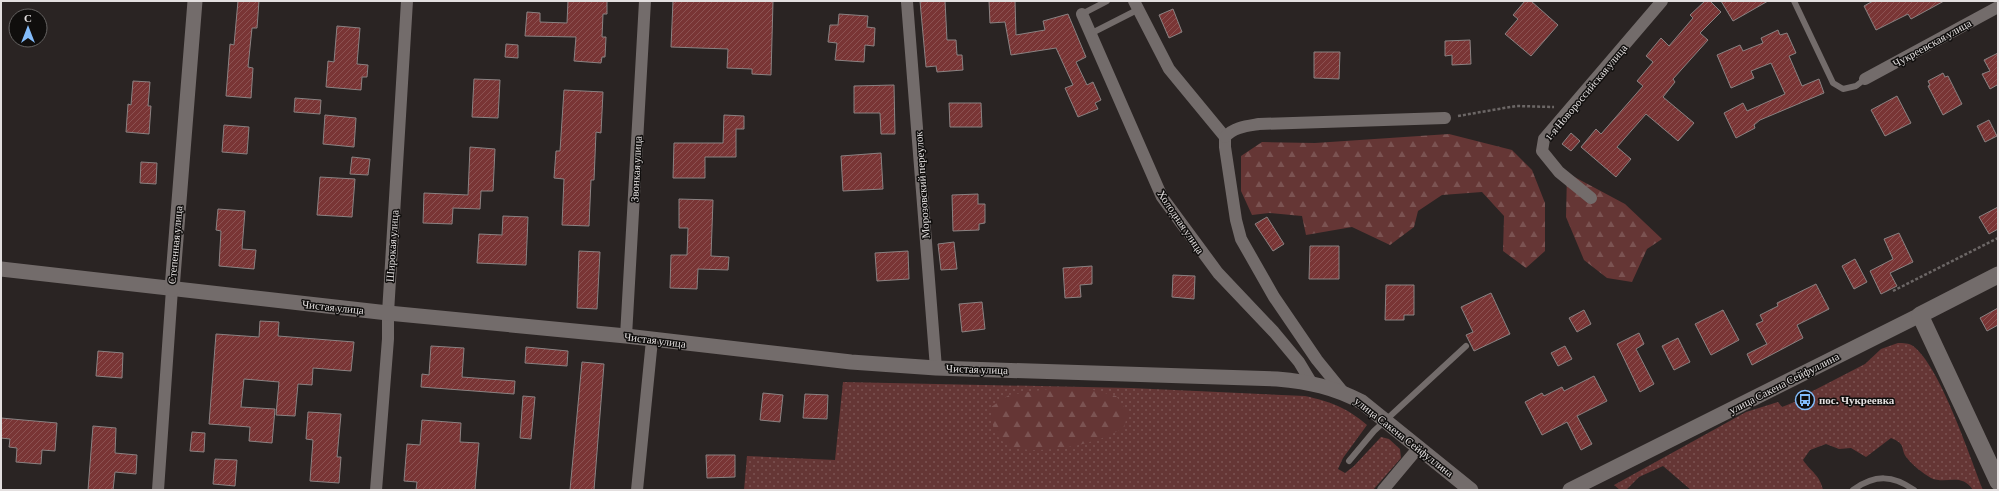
<svg xmlns="http://www.w3.org/2000/svg" width="1999" height="491" font-family="'Crimson Pro',serif">
<defs>
<pattern id="grass-dots" width="8" height="8" patternUnits="userSpaceOnUse"><rect width="8" height="8" fill="#653635"/><path d="M2 2h.1M6 6h.1" fill="none" stroke="#7b5352" stroke-width="1.8" stroke-linecap="round"/></pattern>
<pattern id="forest-firs" width="22" height="20" patternUnits="userSpaceOnUse"><rect width="22" height="20" fill="#653635"/><path d="M5 1l3.5 6h-7zM16 11l3.5 6h-7z" fill="#7b5352"/></pattern>
<pattern id="building-hatch" width="6" height="6" patternUnits="userSpaceOnUse"><rect width="6" height="6" fill="#793535"/><path d="M-1 1l2-2M0 6l6-6M5 7l2-2" fill="none" stroke="#8c5252"/></pattern>
</defs>
<rect width="100%" height="100%" fill="#2a2423"/>
<g fill="url(#grass-dots)">
<path d="M1898,343C1903,343 1909,343 1913,346C1940,366 1970,457 1983,490H1973C1961,472 1946,485 1931,478C1923,473 1913,466 1907,458C1900,450 1907,444 1891,438L1866,457L1851,448L1839,449L1826,444L1810,450L1803,460C1811,472 1820,475 1823,490H1691L1663,466L1639,477L1626,490H1620L1614,485L1746,412L1778,402L1782,407L1797,401L1800,405L1811,401L1807,394L1865,364L1881,349Z"/>
<path d="M843,382L1131,388L1305,396C1331,402 1346,407 1367,425L1343,458L1338,469L1345,473L1354,466L1381,437L1389,439L1400,449L1401,458L1373,490H744L747,456L835,460Z"/>
</g>
<g fill="url(#forest-firs)">
<path d="M1449,134L1512,150L1532,170L1545,203V251L1526,268L1503,251L1504,216L1482,192L1442,195L1418,211L1414,227L1390,245L1352,227L1306,235L1302,216L1269,213L1252,215L1241,191V156L1262,142L1315,143Z"/>
<path d="M1567,173L1625,204L1662,239L1647,249L1632,282L1607,278L1584,260L1566,217Z"/>
<path d="M1048,389H1090L1116,396L1128,412L1124,428C1114,433 1104,438 1093,441C1071,448 1021,457 1002,441C993,433 991,419 991,407L1009,395Z"/>
</g>
<g fill="url(#building-hatch)" stroke="#8a8282">
<path d="M238,1H259L257,28H252L248,67L253,68L251,98L226,96L230,44L234,45Z"/>
<path d="M568,1H607V14H603L602,37H606L605,57H602L601,63L574,61L576,37L525,36L527,12L540,13V22L567,23Z"/>
<path d="M673,1H773L771,75L752,74V69L727,68L728,49L671,47Z"/>
<path d="M920,1H945L947,40H956L957,55H962L963,70L937,72L936,66L926,67Z"/>
<path d="M989,1H1015L1016,35L1045,30L1043,21L1068,14L1086,57L1076,62L1087,85L1093,82L1101,100L1095,103L1098,109L1078,117L1065,88L1073,85L1056,48L1011,55L1005,22L990,23Z"/>
<path d="M1525,1H1531L1558,25L1531,56L1505,34L1518,19L1513,15Z"/>
<path d="M1705,1H1710L1721,12L1700,33L1708,40L1673,79L1675,82L1663,97L1694,123L1678,141L1646,114L1617,147L1631,159L1616,177L1581,147L1596,129L1601,134L1643,86L1637,81L1653,62L1646,56L1661,38L1669,46L1693,18L1690,15Z"/>
<path d="M1721,1H1768L1733,21Z"/>
<path d="M1873,1H1944L1911,19L1908,14L1876,30L1864,6Z"/>
<path d="M1173,9L1182,32L1169,38L1159,15Z"/>
<path d="M839,14L868,16L867,27L875,28L874,46L865,45L864,62L835,60L837,43L828,42L830,25H838Z"/>
<path d="M337,26L360,28L357,64L368,65L367,77H362L361,90L326,87L328,61L334,62Z"/>
<path d="M1778,30L1780,35L1787,33L1796,53L1789,56L1802,86L1819,79L1824,93L1760,120L1754,125L1755,128L1736,138L1724,113L1743,103L1747,111L1785,94L1771,63L1751,71L1754,78L1731,88L1717,55L1740,45L1743,51L1763,43L1761,38Z"/>
<path d="M1470,40L1471,64L1452,65V55L1445,56V41Z"/>
<path d="M506,44L518,45V58L505,57Z"/>
<path d="M1314,52H1340L1339,79L1314,78Z"/>
<path d="M1998,53V87L1997,85L1990,89L1982,74L1990,71L1984,60Z"/>
<path d="M1943,73L1945,77L1948,76L1962,104L1943,115L1928,86L1930,85L1928,81Z"/>
<path d="M474,79L500,80L498,118L472,117Z"/>
<path d="M133,81L150,82L148,106H151L149,134L126,132L128,104L131,105Z"/>
<path d="M894,85L895,134H881L880,113H854V86Z"/>
<path d="M564,90L603,92L601,133L596,132L594,180H591L589,226L562,225L564,179L554,178L556,151H560Z"/>
<path d="M1897,96L1911,123L1885,136L1871,110Z"/>
<path d="M295,98L321,100L320,114L294,112Z"/>
<path d="M949,103H981L982,127H950Z"/>
<path d="M325,115L356,118L354,147L323,144Z"/>
<path d="M724,115L744,116V129H736V157H705V178H673L674,143H723Z"/>
<path d="M1989,120L1997,136L1985,142L1977,126Z"/>
<path d="M224,125L249,127L247,154L222,152Z"/>
<path d="M1571,133L1580,141L1571,151L1562,144Z"/>
<path d="M470,147L495,149L493,191H481L480,209L453,208L452,224L423,223L424,193L468,195Z"/>
<path d="M881,153L883,189L843,191L841,156Z"/>
<path d="M352,157L370,159L368,175L350,174Z"/>
<path d="M141,162L157,163L156,184L140,183Z"/>
<path d="M320,177L355,179L352,217L317,215Z"/>
<path d="M978,194V204H985V223L979,224V230L953,231L952,195Z"/>
<path d="M679,199L713,200L711,256L729,257L728,270L698,269L697,289L670,288L671,255H687L688,228H679Z"/>
<path d="M1998,207V229L1989,234L1979,217Z"/>
<path d="M218,209L245,211L242,249L256,250L254,269L219,266L221,231L216,230Z"/>
<path d="M503,216L528,217L526,265L477,263L479,234L502,235Z"/>
<path d="M1267,217L1284,244L1273,251L1255,224Z"/>
<path d="M1899,233L1913,262L1890,273L1897,286L1881,294L1870,271L1893,259L1884,239Z"/>
<path d="M954,242L957,269L941,270L938,244Z"/>
<path d="M1310,246H1339V279H1309Z"/>
<path d="M579,251L600,252L597,309L577,308Z"/>
<path d="M908,251L909,279L877,281L875,253Z"/>
<path d="M1855,259L1867,282L1854,289L1842,266Z"/>
<path d="M1092,266V284L1080,285L1081,297L1065,298L1063,268Z"/>
<path d="M1173,275L1195,276L1194,299L1172,297Z"/>
<path d="M1816,284L1829,309L1797,325L1803,338L1752,365L1747,354L1767,344L1756,324L1763,321L1760,315L1778,306L1777,303Z"/>
<path d="M1386,285H1414V315H1404V320H1385Z"/>
<path d="M1491,293L1510,334L1474,351L1466,335L1473,332L1461,307Z"/>
<path d="M982,302L985,329L962,332L959,304Z"/>
<path d="M1998,308V325L1987,331L1980,318Z"/>
<path d="M1584,310L1591,324L1577,332L1569,318Z"/>
<path d="M1723,310L1739,340L1711,355L1695,324Z"/>
<path d="M260,321L279,322L278,336L354,342L351,371L313,368L312,385L298,384L295,416L276,415L279,382L244,379L241,407L275,409L272,443L249,441L250,427L209,424L216,334L259,337Z"/>
<path d="M1639,333L1644,344L1636,349L1654,384L1640,392L1617,344Z"/>
<path d="M1678,338L1690,362L1674,370L1662,346Z"/>
<path d="M431,346L464,348L462,377L515,381L514,394L421,387L422,374L429,375Z"/>
<path d="M1565,346L1572,359L1558,366L1551,353Z"/>
<path d="M526,347L568,351L567,366L525,363Z"/>
<path d="M98,351L123,353L122,378L96,376Z"/>
<path d="M582,362L604,364L594,490H570Z"/>
<path d="M1594,376L1607,401L1577,416L1592,444L1581,450L1567,422L1542,435L1525,402L1542,393L1544,396L1562,387L1564,391Z"/>
<path d="M763,393L783,395L780,422L760,420Z"/>
<path d="M805,394L828,395L827,419L803,418Z"/>
<path d="M523,396L535,397L531,439L520,438Z"/>
<path d="M308,412L341,414L337,457H341L339,483L310,481L313,440L306,439Z"/>
<path d="M1,418L57,423L55,451L42,450L41,464L16,462L17,448L9,447L10,439L1,438Z"/>
<path d="M422,420L461,423L460,442L479,443L475,490H416L417,482L404,481L407,444L420,445Z"/>
<path d="M93,426L116,428L115,453L137,455L136,474L115,472L113,490H88Z"/>
<path d="M192,432L205,433L204,452L190,451Z"/>
<path d="M706,455H735V477L707,478Z"/>
<path d="M215,459L237,460L235,486L213,484Z"/>
</g>
<g fill="none" stroke-linecap="round" stroke-linejoin="round">
<g stroke="#6c6766" stroke-width="2.5" stroke-dasharray="3 2" stroke-linecap="butt">
<path d="M1458,116L1516,106L1554,107"/>
<path d="M1893,291L1998,238"/>
</g>
<g stroke="#736c6b" stroke-width="6">
<path d="M1794,1L1833,83L1843,89L1856,86L1865,79"/>
<path d="M1082,14L1107,1"/>
<path d="M1090,34L1139,9"/>
<path d="M1349,461L1374,431L1466,346"/>
<path d="M1853,490C1875,474 1893,475 1914,490"/>
</g>
<g stroke="#736c6b" stroke-width="12">
<path d="M1134,1L1169,69L1225,137V147L1236,220L1241,239L1274,297L1317,360L1343,392"/>
<path d="M907,2L936,368"/>
<path d="M1082,14L1162,197L1218,273L1274,332L1299,362L1311,382"/>
<path d="M1865,79L1998,7"/>
<path d="M1225,137C1234,127 1247,126 1259,124L1445,118"/>
<path d="M1591,198L1559,172L1542,151L1544,139L1662,1"/>
<path d="M626,336L645,1"/>
<path d="M158,490L172,289"/>
<path d="M376,490L388,339V313L407,1"/>
<path d="M637,490L652,340"/>
<path d="M1383,490L1419,447"/>
</g>
<g stroke="#736c6b" stroke-width="15">
<path d="M1,269L388,313L626,336L851,362L936,368L1277,379C1310,382 1333,387 1362,402L1471,490"/>
<path d="M172,289L195,1"/>
<path d="M1570,490L1920,315"/>
</g>
<path stroke="#736c6b" stroke-width="17" d="M1998,275L1920,315L1998,482"/>
</g>
<defs>
<g id="bus-ring" transform="scale(1)"><circle r="9.5" fill="#100e0d" stroke="#83bcfb" stroke-width="1.5"/><path d="M-5-6H5V4H4V6H2V4H-2V6H-4V4H-5ZM-3.5-4V0h7V-4ZM-3.5 1.2v1.5H-2V1.2ZM2 1.2v1.5H3.5V1.2Z" fill="#83bcfb"/></g>
</defs>
<g fill-rule="evenodd">
<use href="#bus-ring" x="1805" y="400"/>
</g>
<g text-anchor="middle" dominant-baseline="central" stroke-width="3" stroke-linejoin="round" paint-order="stroke">
<g font-size="11" fill="#e3dfdf" stroke="#100e0d">
<text transform="translate(1932 43) rotate(-29)">Чукреевская улица</text>
<text transform="translate(1586 92) rotate(-50)">1-я Новороссийская улица</text>
<text transform="translate(636 169) rotate(-87)">Звонкая улица</text>
<text transform="translate(922 185) rotate(-94)">Морозовский переулок</text>
<text transform="translate(1181 222) rotate(56)">Холодная улица</text>
<text transform="translate(175 245) rotate(-85)">Степенная улица</text>
<text transform="translate(392 246) rotate(-86)">Широкая улица</text>
<text transform="translate(333 307) rotate(6)">Чистая улица</text>
<text transform="translate(655 340) rotate(7)">Чистая улица</text>
<text transform="translate(977 369) rotate(2)">Чистая улица</text>
<text transform="translate(1784 383) rotate(-27)">улица Сакена Сейфуллина</text>
<text transform="translate(1404 437) rotate(38)">улица Сакена Сейфуллина</text>
</g>
<g font-size="11" font-weight="bold" fill="#e3dfdf" stroke="#100e0d" text-anchor="start">
<text x="1819" y="400">пос. Чукреевка</text>
</g>
</g>
<rect width="1999" height="491" fill="none" stroke="#e3dfdf" stroke-width="4"/>
<g transform="translate(28 28)"><circle r="19" fill="#100e0d" stroke="#646261"/>
<path d="M0-3L7 15L0 10L-7 15Z" fill="#83bcfb"/>
<text y="-6" font-size="11" font-weight="bold" text-anchor="middle" fill="#e3dfdf">С</text>
</g>
</svg>
